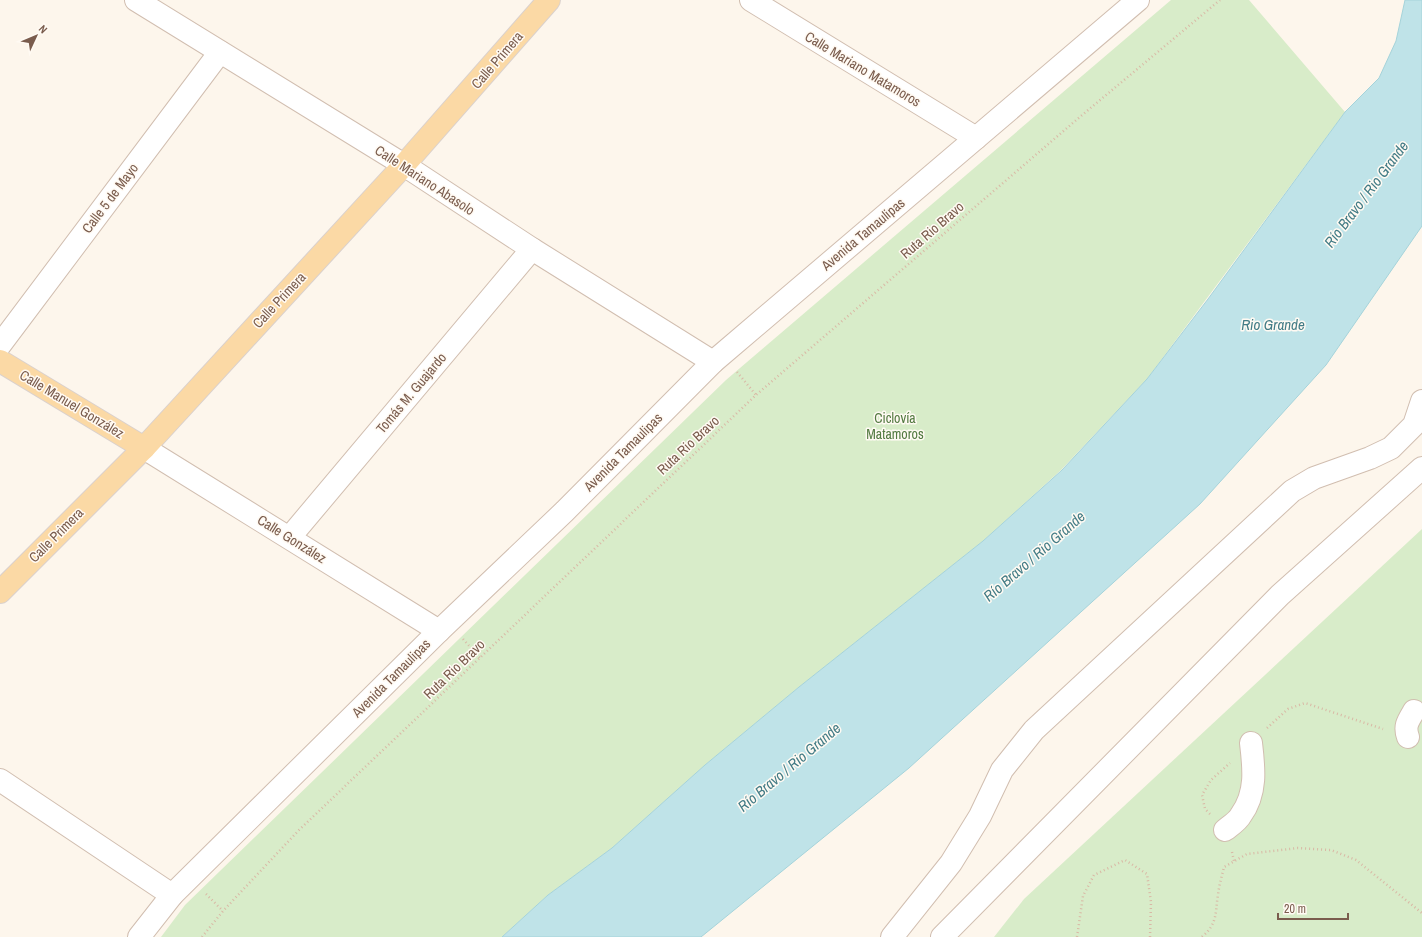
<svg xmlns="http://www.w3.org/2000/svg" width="1422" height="937" font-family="'Archivo Narrow',sans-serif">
<rect width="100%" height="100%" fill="#fdf6ec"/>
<g fill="#d8ecc9">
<path d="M1171,0H1249L1345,112L1147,379L1061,470L983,541L799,687L705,765L612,848L548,895L502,937H161L185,905L726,380Z"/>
<path d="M1422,529V937H994L1024,899Z"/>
</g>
<path fill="#bfe3e8" stroke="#a5d3da" d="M1405,0H1422V226L1326,365L1200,504L909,768L701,937H502L548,895L612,848L705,765L799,687L983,541L1062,470L1147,379L1208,299L1345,112L1379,78L1396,41Z"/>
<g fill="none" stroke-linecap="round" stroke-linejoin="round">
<g stroke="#d1beb0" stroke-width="24">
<g id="minor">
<path d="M136,0L404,165L532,249L713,362"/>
<path d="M751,0L976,138"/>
<path d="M0,345L220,52"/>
<path d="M144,448L439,631"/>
<path d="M290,537L532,249"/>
<path d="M1408,737C1404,726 1408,721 1414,711"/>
<path d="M0,780L172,895"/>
<path d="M1225,830C1230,826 1238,821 1241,815C1257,793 1254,768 1251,743"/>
<path d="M139,937L172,895L439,631L565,511L713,362L1138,0"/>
<path d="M892,937L951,863L980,816L1002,770L1034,730L1292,491L1314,478L1370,458L1391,448L1414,425L1422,401"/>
<path d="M942,937L1280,595L1422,468"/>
</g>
</g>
<g stroke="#dad1cd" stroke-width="24">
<g id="major">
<path d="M0,361L144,448"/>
<path d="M0,592L144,448L404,165L549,0"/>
</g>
</g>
<g stroke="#d9b8a5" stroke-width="2.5" stroke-dasharray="1 3" stroke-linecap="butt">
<path d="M737,372L756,395"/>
<path d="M463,639L480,658"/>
<path d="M1267,728L1288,709L1305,703L1383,729"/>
<path d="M1210,814L1205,809L1202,795L1211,780L1230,763"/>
<path d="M1232,852L1234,861"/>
<path d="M206,894L223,911"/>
<path d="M202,937L223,911L299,830L756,395L1081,116L1220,0"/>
<path d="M1077,937L1083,896L1094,875L1125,860L1147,874L1151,902L1150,937"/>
<path d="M1202,937C1218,923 1215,913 1218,895C1219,885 1222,876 1224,867L1247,854L1298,848L1331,850L1356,860L1422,913"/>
</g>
<use href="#minor" stroke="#fff" stroke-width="22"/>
<use href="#major" stroke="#fbd9a5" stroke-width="22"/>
</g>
<g text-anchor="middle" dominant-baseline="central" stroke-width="3" stroke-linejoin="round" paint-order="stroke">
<g font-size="14" fill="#7a5c4d" stroke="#fffaf3">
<text transform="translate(497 60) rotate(-49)">Calle Primera</text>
<text transform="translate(863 69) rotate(31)">Calle Mariano Matamoros</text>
<text transform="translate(425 180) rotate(33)">Calle Mariano Abasolo</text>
<text transform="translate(110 198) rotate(-53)">Calle 5 de Mayo</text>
<text transform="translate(932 230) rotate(-41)">Ruta Rio Bravo</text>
<text transform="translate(863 234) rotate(-40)">Avenida Tamaulipas</text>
<text transform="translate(279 300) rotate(-47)">Calle Primera</text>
<text transform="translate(411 393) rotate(-50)">Tomás M. Guajardo</text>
<text transform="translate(72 404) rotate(31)">Calle Manuel González</text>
<text transform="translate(688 445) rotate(-43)">Ruta Rio Bravo</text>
<text transform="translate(623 452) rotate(-45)">Avenida Tamaulipas</text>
<text transform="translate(56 535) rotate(-45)">Calle Primera</text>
<text transform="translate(292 539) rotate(32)">Calle González</text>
<text transform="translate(454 669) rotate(-44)">Ruta Rio Bravo</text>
<text transform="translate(391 678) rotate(-45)">Avenida Tamaulipas</text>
</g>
<g font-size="14" fill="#537a41" stroke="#fffaf3">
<text x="895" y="418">Ciclovía<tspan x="895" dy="16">Matamoros</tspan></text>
</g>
<g font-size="15" font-style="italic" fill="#437c86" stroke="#fffaf3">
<text transform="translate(1366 194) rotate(-53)">Río Bravo / Rio Grande</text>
<text x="1273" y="324">Rio Grande</text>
<text transform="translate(1034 556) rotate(-41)">Río Bravo / Rio Grande</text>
<text transform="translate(789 767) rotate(-40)">Río Bravo / Rio Grande</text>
</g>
</g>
<g transform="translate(36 36) rotate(46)" stroke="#fffaf3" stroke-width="3" paint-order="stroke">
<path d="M0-3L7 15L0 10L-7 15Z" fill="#7a5c4d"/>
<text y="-6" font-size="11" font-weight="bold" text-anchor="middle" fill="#7a5c4d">N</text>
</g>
<path d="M1278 913v6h70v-6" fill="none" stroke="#7a5c4d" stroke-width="2"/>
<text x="1284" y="913" font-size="12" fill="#7a5c4d" stroke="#fffaf3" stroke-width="3" paint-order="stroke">20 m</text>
</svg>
